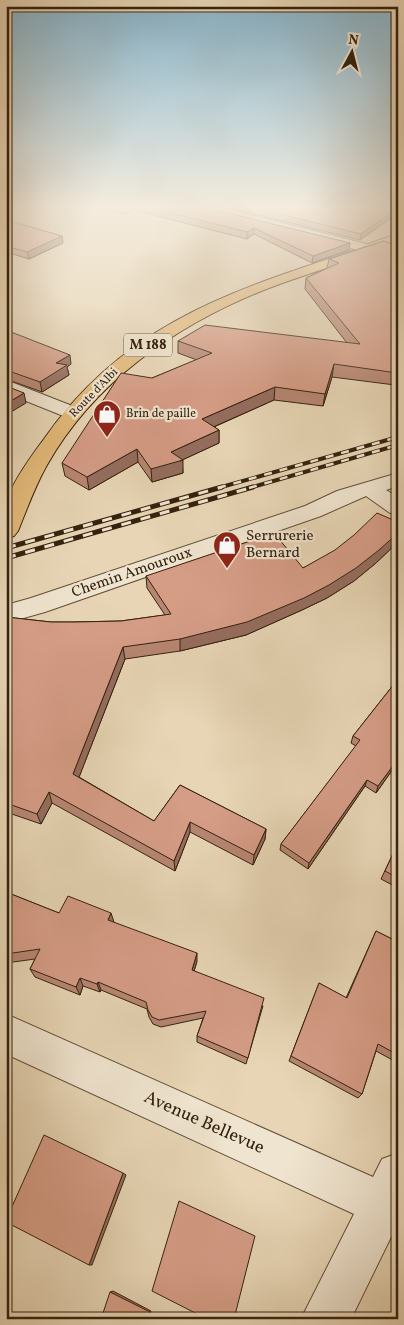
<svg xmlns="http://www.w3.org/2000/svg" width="404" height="1325" font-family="Vollkorn,serif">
<rect width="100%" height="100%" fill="#e7d5b5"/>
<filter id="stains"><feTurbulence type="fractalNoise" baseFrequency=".004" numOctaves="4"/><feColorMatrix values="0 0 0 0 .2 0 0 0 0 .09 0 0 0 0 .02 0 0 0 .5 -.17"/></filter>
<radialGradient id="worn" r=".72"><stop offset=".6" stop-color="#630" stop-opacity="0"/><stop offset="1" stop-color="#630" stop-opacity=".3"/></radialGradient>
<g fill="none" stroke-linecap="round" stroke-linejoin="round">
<g stroke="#624f38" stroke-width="2">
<g id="street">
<path d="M198,207H218L375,246L377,249L375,252L370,253L199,210Z"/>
<path d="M6,380L80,409L83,413L80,417L73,419L66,417L6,393Z"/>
<path d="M398,473V486L386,490L398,497V515L390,513L366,496L321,516L45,612L6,623V605L31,598L305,506L337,491Z"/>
<path d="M6,1014L373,1177L382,1159L398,1153V1240L391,1237L351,1319H301L354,1214L6,1054Z"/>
</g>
</g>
<g stroke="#35220e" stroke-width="2">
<path id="primary" d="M398,234V243L386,248C346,263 304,274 264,290C176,325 94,382 47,465C35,486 27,509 18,531L14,536L6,538C6,528 4,515 6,504C10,485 32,455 44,439C120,330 220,294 341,255C360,248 378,239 398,234Z"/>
</g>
<use href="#street" fill="#efe4cf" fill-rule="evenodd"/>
<use href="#primary" fill="#e4ba7a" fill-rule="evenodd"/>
<g stroke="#35220e" stroke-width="4">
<g id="rail-far1">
<path d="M218,488L398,437"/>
<path d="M249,488L398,445"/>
</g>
</g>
<g stroke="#35220e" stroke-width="5">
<g id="rail">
<path d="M6,548L222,487"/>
<path d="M6,558L253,487"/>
</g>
</g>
<use href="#rail-far1" stroke="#efe4cf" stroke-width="2.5" stroke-dasharray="8" stroke-linecap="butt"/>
<use href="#rail" stroke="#efe4cf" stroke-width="3" stroke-dasharray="10" stroke-linecap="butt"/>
</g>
<g fill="#b78673" stroke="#35220e">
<path d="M102,207H204L349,250L312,263L254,234L247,239L133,210L125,214Z"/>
<path d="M225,207H398V213L360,240Z"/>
<path d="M6,220L62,236L63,243L29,259L6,252Z"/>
<path d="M384,241L398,371L395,385L332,377L323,406L274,400L214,427L219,430V443L182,460L183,473L152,482L138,462L89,490L65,476L62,463L152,378L197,360L178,353V341L347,343L305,289L306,278L327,268L329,259Z"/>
<path d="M6,330L71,364L67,367L69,375L42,392L6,379Z"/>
<path d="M398,522V542L376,563L354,581L327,598L302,610L246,635L180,651L125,659L79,777L154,821L180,785L266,829L265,839L253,865L190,832L175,871L52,803L41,824L6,812V617L51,622H74L121,621L165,615L147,588L146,576L303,568Z"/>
<path d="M398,679V762L376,793L365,786L308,869L280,850L281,844L356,746L351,743L353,736Z"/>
<path d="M398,843V888L381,879Z"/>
<path d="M6,892L59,913L114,922L113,923L197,961L194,971L263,1006L246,1064L197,1042V1036L203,1018L161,1027L153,1024L149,1017L147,1009L101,990L100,992L83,986L80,995L35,977L30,969L35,959L6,963Z"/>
<path d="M376,931L398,942V1063L376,1051L362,1094L358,1098L289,1061L319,983L346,998Z"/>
</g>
<g fill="#956d5e" stroke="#35220e">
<path d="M124,207H133V210L125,214Z"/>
<path d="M398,208V213L360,240L361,234Z"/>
<path d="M254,228V234L247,239V232Z"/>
<path d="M62,236L63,243L29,259L27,252Z"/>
<path d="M350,243L349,250L312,263L313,256Z"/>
<path d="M70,355L71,364L67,367L69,375L42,392L40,382L56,363Z"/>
<path d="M334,364L332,377L323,406L325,394Z"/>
<path d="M275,387L274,400L202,432V419Z"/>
<path d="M24,393L26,403L6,415V404Z"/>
<path d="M219,430V443L180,461L183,460V473L152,482L151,469L171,452Z"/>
<path d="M137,449L138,462L89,490L87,477Z"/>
<path d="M398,533V542L376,563L354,581L327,598L302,610L246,635L180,651V639Z"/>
<path d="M123,647L125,659L76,785L73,774Z"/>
<path d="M398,759V762L376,793L378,786Z"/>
<path d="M367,780L365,786L308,869L309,863Z"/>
<path d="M49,792L52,803L41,824L37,814Z"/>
<path d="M190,822V832L175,871L174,861Z"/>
<path d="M266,829L265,839L253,865L254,855Z"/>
<path d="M111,913L114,922L110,929L108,920Z"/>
<path d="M197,953V961L192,978V970Z"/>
<path d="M80,978L83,986L80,995L76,987Z"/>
<path d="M98,982L101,990L100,992L97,984Z"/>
<path d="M123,1173L126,1175L92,1265H89Z"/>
<path d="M113,1291L151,1311L149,1319H148L110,1292Z"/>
<path d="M6,1315L13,1319H6Z"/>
</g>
<g fill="#d59c86" stroke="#35220e">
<path d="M147,207H204L350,243L313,256L254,228L247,232Z"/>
<path d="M251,207H398V208L361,234Z"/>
<path d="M6,220L62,236L27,252L6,246Z"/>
<path d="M384,241L398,246L397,373L334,364L325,394L275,387L202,419L219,430L171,452L183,460L151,469L137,449L87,477L62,463L121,373L152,378L212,353L178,341L205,325L360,344L306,278L339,263L329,259Z"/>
<path d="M6,330L70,355L56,363L67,365L40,382L6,370Z"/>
<path d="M6,386L24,393L6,404Z"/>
<path d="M377,513L398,522V533L379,550L356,568L329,585L304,598L247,622L180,639L123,647L73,774L154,821L180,785L266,829L254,855L190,822L174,861L49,792L37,814L6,803V617L51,622H74L121,621L171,614L146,576L274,533L303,568L335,550L354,535Z"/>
<path d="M398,679V759L378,786L367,780L309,863L281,844L360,740L353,736Z"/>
<path d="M398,843V878L385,871Z"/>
<path d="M6,892L59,913L68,896L111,913L108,920L197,953L192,970L264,998L248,1058L197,1036L206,1011L159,1020L152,1017L148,1010L146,1002L98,982L97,984L80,978L76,987L30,969L40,949L6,954Z"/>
<path d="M376,931L398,942V1055L378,1044L362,1094L291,1056L319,983L347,998Z"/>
<path d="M44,1135L123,1173L89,1265L6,1222V1220Z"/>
<path d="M179,1201L255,1236L234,1319H207L152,1291Z"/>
<path d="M110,1292L150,1312L148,1319H101Z"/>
</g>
<linearGradient id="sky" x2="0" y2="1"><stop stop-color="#88b6ce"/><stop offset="0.53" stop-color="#f4ecde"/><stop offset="1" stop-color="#f4ecde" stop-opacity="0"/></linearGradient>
<rect width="404" height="392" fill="url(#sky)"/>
<defs>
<g id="shop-pin" transform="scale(1.4375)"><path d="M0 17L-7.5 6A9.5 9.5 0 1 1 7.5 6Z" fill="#8f2418" stroke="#efe4cf"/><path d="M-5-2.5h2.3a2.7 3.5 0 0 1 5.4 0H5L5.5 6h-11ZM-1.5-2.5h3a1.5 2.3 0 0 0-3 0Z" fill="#fff"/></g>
</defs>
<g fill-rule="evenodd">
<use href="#shop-pin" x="107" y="414"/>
<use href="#shop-pin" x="227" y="545"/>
</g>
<g text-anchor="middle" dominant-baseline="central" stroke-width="4.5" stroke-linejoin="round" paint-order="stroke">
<g font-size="12" fill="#35220e" stroke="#efe4cf">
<text transform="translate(94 393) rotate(-46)">Route d'Albi</text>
</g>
<g font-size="12" fill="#35220e" stroke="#efe4cf" text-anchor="start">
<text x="126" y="414">Brin de paille</text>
</g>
<rect fill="#efe4cf" stroke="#6d5c48" stroke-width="1" x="124" y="333.5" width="48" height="23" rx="4"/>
<g font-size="14" font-weight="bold" fill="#35220e">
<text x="148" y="345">M 188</text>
</g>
<g font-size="15" fill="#35220e" stroke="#efe4cf" text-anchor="start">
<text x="246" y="536">Serrurerie<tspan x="246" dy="17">Bernard</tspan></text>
</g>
<g font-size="15" fill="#35220e" stroke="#efe4cf">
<text transform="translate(132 573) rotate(-19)">Chemin Amouroux</text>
</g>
<g font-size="18" fill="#35220e" stroke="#efe4cf">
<text transform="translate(204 1123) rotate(24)">Avenue Bellevue</text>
</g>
</g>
<rect width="404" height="1325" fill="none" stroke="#e7d5b5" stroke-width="25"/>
<rect x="8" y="8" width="389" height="1310" fill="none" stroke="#35220e" stroke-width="2.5"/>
<rect x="12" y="12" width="379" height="1300" fill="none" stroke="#35220e"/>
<g transform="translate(352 52) rotate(7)" stroke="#efe4cf" stroke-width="4" paint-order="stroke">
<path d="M0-4L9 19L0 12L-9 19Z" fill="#35220e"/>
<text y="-8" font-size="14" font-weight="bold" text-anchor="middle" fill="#35220e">N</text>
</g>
<rect width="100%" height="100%" filter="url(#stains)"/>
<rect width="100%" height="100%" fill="url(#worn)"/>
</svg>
